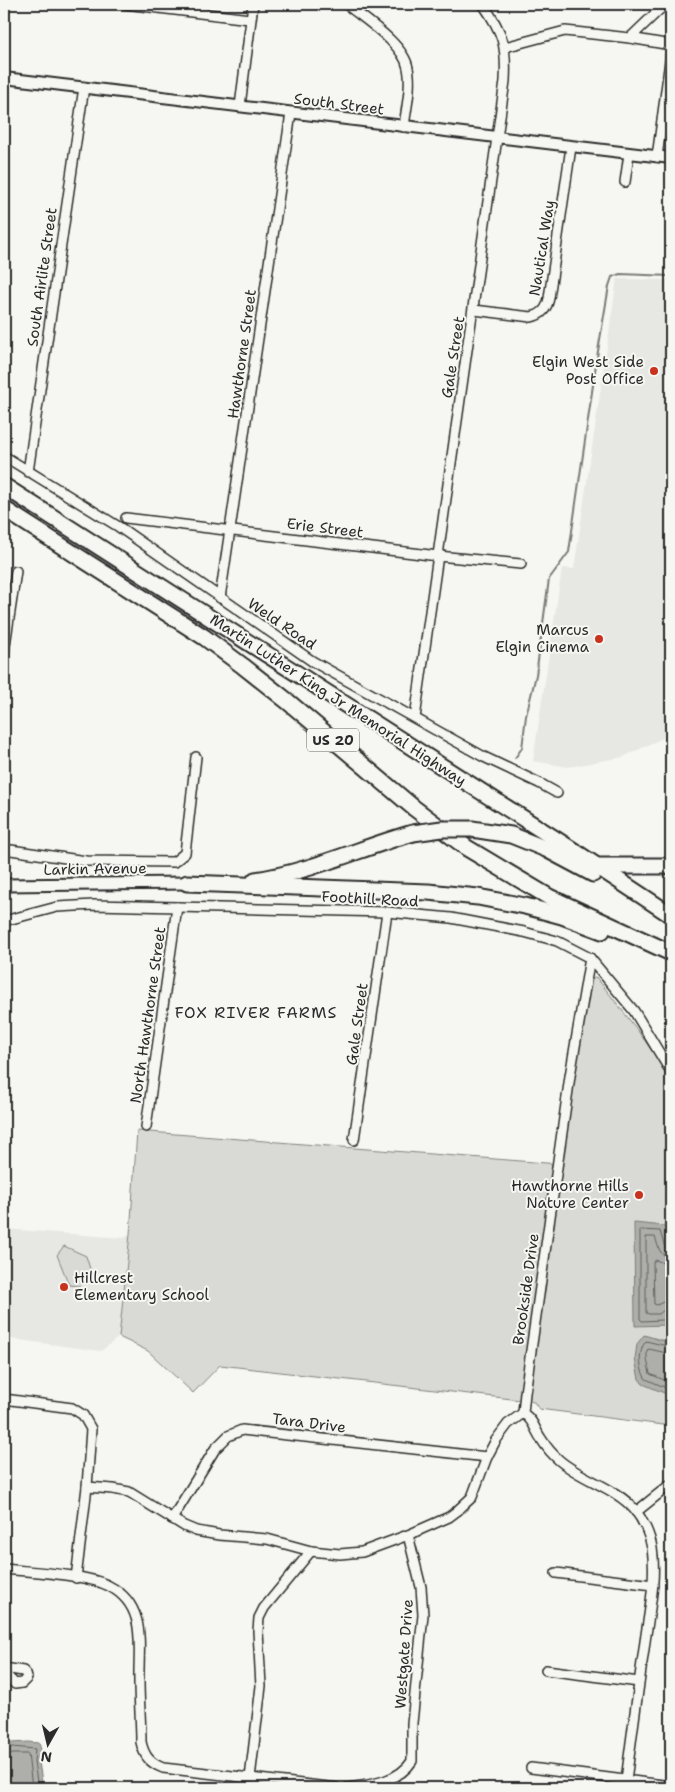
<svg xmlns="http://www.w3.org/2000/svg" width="675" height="1792" font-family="'Shantell Sans',sans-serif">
<rect width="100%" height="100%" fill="#f6f6f2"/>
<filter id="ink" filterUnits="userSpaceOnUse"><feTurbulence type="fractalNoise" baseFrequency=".02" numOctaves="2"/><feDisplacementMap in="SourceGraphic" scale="10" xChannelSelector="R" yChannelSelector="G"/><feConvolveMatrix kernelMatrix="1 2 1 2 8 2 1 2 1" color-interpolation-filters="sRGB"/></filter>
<g filter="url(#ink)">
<g fill="#e7e7e3">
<path d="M617,279L671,280V734L623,757L568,767L533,761L562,568L574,569Z"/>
<path d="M4,1229L124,1238L130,1234L119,1337L101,1351L4,1338Z"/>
</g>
<g fill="#d9d9d5" stroke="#828280">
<path d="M596,977C622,1010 650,1044 671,1081V1426L539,1409L534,1402L512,1399L220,1365L193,1393L148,1351L119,1337L130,1234L137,1131L559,1164L590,981Z"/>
<path d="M64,1246L86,1256L91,1272L80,1286L69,1285L57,1255Z"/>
</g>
<g fill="#aeaeab" stroke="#7a7a78">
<path d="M634,1223L665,1226C672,1262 672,1289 668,1325L635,1326Z"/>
<path d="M644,1335L671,1343V1396L643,1384L639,1379L635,1359L637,1344Z"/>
<path d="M28,1742L39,1743L41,1750L39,1762L43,1788H4V1746L10,1743Z"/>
</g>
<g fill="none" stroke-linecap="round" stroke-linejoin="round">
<g stroke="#5f5f5e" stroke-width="1">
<path d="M671,1251L665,1248L660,1231L640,1230V1319L642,1321L662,1320L667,1315L671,1314"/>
<path d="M671,1257C658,1256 659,1247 655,1237H646V1313L649,1314H659L665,1309L671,1308"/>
<path d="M671,1265L663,1263L656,1260L653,1262L654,1304L657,1305L663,1302L671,1300"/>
<path d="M671,1347L646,1341C638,1350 639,1369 646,1379L671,1390"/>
<path d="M671,1354L649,1349L647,1350V1359L650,1374L671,1383"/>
<path d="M4,1749L12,1747L35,1749L34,1762L38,1788"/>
<path d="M4,1756L13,1754H28L32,1788"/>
</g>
<path stroke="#7a7a78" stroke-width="2" d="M515,758L522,748L526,716L536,675L549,579L569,552L597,357L609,286L612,277L620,274L671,276"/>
<g stroke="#2b2b2b" stroke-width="12">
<g id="minor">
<path d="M125,4L250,19"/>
<path d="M346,4C364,19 404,44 408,68C412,87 406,108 404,127"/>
<path d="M630,38L660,9L668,6L671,7"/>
<path d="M505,47L565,31L630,38L671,45"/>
<path d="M240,106L253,4"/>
<path d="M657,157L671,53"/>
<path d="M625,182L629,154"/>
<path d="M474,310L531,317C542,315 547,309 549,298L571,147"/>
<path d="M4,456L119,527L312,661L484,757L539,783L557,793"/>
<path d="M28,472L84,87"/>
<path d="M126,518L438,556L521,564"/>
<path d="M220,598L291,113"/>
<path d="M4,652L16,571"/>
<path d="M415,718L505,81C507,45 503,33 483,4"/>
<path d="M4,849L86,861L174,862L185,853L196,757"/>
<path d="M4,921L57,907L94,905L177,907L387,912L451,918L524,932L557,941L590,958L634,1011L671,1072"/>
<path d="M590,958L570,1076L525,1393L523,1413C535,1422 534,1429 542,1440C547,1448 552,1454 559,1460C582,1480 615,1487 635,1510C643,1520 650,1535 652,1548C657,1581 648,1616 644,1649C637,1696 631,1742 625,1788"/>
<path d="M146,1127L177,907"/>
<path d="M354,1140L387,912"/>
<path d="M4,1399L72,1408L83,1415L91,1429L87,1487L76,1578"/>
<path d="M87,1487L113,1489L129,1492L184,1526L196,1531L219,1535L267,1539L311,1551L340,1554L362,1552L408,1535L449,1517L457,1511L472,1497L487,1457L496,1440L508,1424L523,1413"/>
<path d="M636,1512L671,1484"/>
<path d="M172,1519L215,1449L228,1436L242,1430L487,1457"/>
<path d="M4,1569C31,1572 86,1574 109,1586C148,1606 138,1646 139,1681C139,1702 141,1722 141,1742C144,1756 150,1763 163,1768L337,1788"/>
<path d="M556,1573L653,1585"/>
<path d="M4,1668L23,1671L26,1674L27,1678L22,1683L15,1684L4,1673"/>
<path d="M546,1670L639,1682"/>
<path d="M531,1768L671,1786"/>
<path d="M250,1778L261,1686L258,1631L259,1618L264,1608L311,1551"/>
<path d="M347,1788C370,1785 399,1782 412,1761V1723L423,1615L421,1587L408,1535"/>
</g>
</g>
<g stroke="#2b2b2b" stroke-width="14">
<path id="tertiary" d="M4,78L671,158"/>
</g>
<g stroke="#2b2b2b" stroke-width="15">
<path id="secondary" d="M4,885L187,883"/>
</g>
<g stroke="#2b2b2b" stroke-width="19">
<g id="motorway">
<path d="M4,486L571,849L671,915"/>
<path d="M4,509L204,637L243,666L286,700L414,808L467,848L549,897L671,953"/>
<path d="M472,829L511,835L546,849L593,874"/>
<path d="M600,866H671"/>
<path d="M255,880C310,872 360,848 413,833"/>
<path d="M187,883L428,892L478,897L525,906L562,916L602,931"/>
</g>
</g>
<use href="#minor" stroke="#f6f6f2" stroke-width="9"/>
<use href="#tertiary" stroke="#f6f6f2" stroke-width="10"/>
<use href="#secondary" stroke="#f6f6f2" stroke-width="11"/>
<use href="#motorway" stroke="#f6f6f2" stroke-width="15"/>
<g stroke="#2b2b2b" stroke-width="19" stroke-linecap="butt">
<path id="motorway-bridge" d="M413,833L442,829H472"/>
</g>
<use href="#motorway-bridge" stroke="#f6f6f2" stroke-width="15"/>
</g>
</g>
<g fill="#c8321e" stroke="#f6f6f2" stroke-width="2">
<circle cx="654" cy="371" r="5"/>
<circle cx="599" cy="639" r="5"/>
<circle cx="639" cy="1195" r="5"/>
<circle cx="64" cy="1287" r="5"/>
</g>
<g text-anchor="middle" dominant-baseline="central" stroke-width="4" stroke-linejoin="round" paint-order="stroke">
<rect fill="#f6f6f2" stroke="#686867" stroke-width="1" x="307" y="728.5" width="52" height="23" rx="4"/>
<g font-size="14" font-weight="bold" fill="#2b2b2b">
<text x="333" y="740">US 20</text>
</g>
<g font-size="15" fill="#2b2b2b" stroke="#f6f6f2">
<text transform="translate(339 104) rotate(7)">South Street</text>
<text transform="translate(542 248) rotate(-81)">Nautical Way</text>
<text transform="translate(42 277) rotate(-82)">South Airlite Street</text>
<text transform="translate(242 354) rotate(-82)">Hawthorne Street</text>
<text transform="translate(453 357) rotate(-81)">Gale Street</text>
<text transform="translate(325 528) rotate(7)">Erie Street</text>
<text transform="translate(282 624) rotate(34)">Weld Road</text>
<text transform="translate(338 700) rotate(33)">Martin Luther King Jr Memorial Highway</text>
<text transform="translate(95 869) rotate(-1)">Larkin Avenue</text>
<text transform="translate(370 899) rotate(3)">Foothill Road</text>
<text transform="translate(148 1015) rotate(-82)">North Hawthorne Street</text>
<text transform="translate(357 1024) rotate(-82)">Gale Street</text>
<text transform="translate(526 1289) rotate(-82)">Brookside Drive</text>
<text transform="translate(309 1423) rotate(7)">Tara Drive</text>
<text transform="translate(404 1654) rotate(-86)">Westgate Drive</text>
</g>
<g font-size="15" fill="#2b2b2b" stroke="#f6f6f2" text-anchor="end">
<text x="644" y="362">Elgin West Side<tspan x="644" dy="17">Post Office</tspan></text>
<text x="589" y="630">Marcus<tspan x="589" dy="17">Elgin Cinema</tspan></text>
<text x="629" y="1186">Hawthorne Hills<tspan x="629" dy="17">Nature Center</tspan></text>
<text x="74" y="1278" text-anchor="start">Hillcrest<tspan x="74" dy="17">Elementary School</tspan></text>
</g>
<g font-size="16" letter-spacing="1" fill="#2b2b2b" stroke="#f6f6f2">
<text x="256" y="1012">FOX RIVER FARMS</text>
</g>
</g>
<rect width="675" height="1792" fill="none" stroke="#f6f6f2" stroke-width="20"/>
<rect x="10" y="10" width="655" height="1772" fill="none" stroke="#2b2b2b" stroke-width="2" filter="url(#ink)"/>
<g transform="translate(48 1744) rotate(188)" stroke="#f6f6f2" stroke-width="4" paint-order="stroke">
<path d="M0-4L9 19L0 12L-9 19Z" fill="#2b2b2b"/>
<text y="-8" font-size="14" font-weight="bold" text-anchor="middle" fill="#2b2b2b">N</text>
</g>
</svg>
